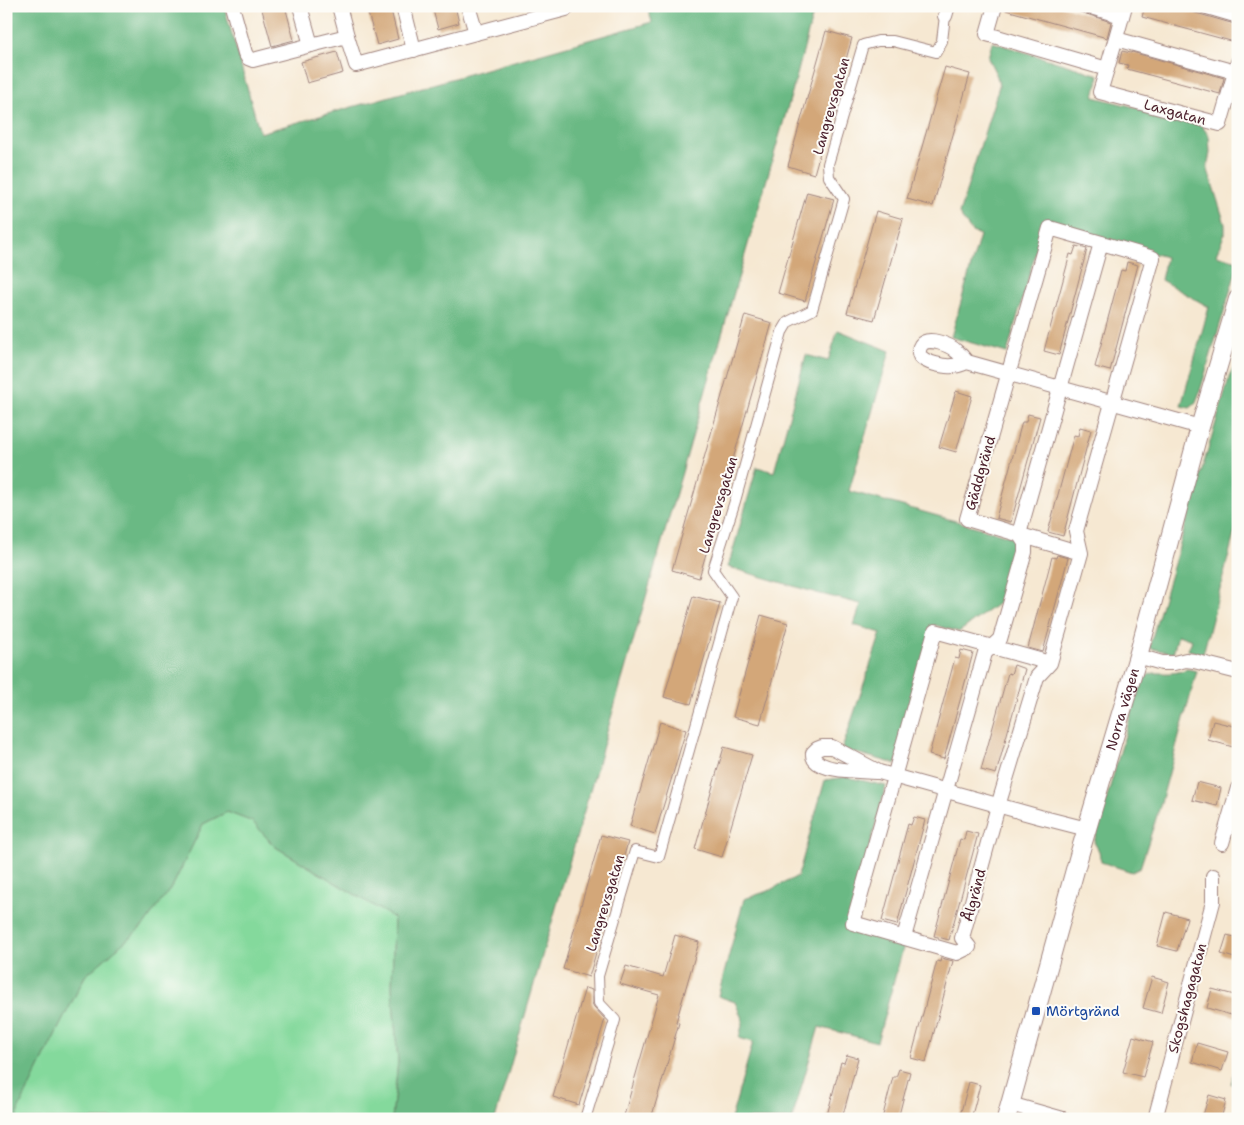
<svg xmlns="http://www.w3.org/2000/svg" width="1244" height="1125" font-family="'Shantell Sans',sans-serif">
<rect width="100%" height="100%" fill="#fdfcf7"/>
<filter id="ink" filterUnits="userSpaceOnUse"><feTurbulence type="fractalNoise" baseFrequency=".02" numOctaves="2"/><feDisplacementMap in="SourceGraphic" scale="10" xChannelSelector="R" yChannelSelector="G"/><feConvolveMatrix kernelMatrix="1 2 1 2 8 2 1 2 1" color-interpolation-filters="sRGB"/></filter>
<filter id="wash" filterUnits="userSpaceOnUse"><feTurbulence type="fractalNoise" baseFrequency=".0096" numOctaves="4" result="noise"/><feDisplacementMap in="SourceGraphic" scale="20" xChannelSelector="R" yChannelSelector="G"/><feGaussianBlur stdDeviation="1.12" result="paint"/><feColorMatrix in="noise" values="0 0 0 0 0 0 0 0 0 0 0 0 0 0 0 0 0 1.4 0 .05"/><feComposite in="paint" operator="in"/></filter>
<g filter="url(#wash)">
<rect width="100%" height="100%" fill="#f6e8d2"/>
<path fill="#84d99c" stroke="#677c64" d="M227,812L253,822L274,846L394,918L392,988L398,1061L392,1119H17L18,1110L50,1045L85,976L144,925L173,885L203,824Z"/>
<g fill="#6bb984" stroke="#5a6c58">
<path d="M6,6H224L260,133L652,22L647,6H815L797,75L495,1119H392L398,1061L392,988L394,918L274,846L253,822L227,812L203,824L173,885L144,925L85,976L50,1045L18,1110L17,1119H6Z"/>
<path d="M992,42L1099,75L1094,97L1198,123L1202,126L1209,136L1210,153L1207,167L1225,224V233L1216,255L1238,261V265L1199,394L1195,404L1190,408L1181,406L1209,307L1161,280L1166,257L1044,223L1007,353L951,337L980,235L972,232L959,214L999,86L997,76L988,58Z"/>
<path d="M838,330L890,351L849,491L1016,538L1000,602L959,632L935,625L896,764L842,749L881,633L854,625L861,604L817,593L728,567L757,467L774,472L806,355L828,361Z"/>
<path d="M1238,363V519L1203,654L1188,650L1192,640L1178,635L1173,653L1149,648L1230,375L1236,364Z"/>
<path d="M1187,669L1197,671L1160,806L1140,868L1132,872L1101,862L1099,851L1094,842L1140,683C1152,669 1155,674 1170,673C1177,673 1181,671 1187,669Z"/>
<path d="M847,777L886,786L848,927L904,945L877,1042L819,1027L792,1119H731L753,1042L739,1038L743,1021L735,1002L718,996L744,899L768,891L798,876L825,780Z"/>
<path d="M1238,1058V1086L1231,1084Z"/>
</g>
<g id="blocks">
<g fill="#d3a779">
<path d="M261,6H285L294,40L272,46Z"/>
<path d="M366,6H390L398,39L377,45Z"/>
<path d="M432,6H455L459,23L438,29Z"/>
<path d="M1006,6H1062L1111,22L1107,38L1006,10L1005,9Z"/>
<path d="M1145,6H1171L1238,25V43L1142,17Z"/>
<path d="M826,31L852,38L814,174L788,166Z"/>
<path d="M1122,51L1131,53L1132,52L1224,78L1220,94L1127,69L1128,65L1119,63Z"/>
<path d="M337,52L343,73L307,83L301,62Z"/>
<path d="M945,67L970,74L933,206L907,199Z"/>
<path d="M807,192L834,199L805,301L778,293Z"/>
<path d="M876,211L903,219L874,320L847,313Z"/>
<path d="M1076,246L1087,249L1059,355L1044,351L1070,254L1073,255Z"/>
<path d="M1127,262L1138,265L1110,371L1095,367L1121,270L1125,271Z"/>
<path d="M745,315L772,323L699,578L672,570Z"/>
<path d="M956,391L972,396L956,452L939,447Z"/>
<path d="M1028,414L1040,417L1011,522L996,518L1022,422H1026Z"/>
<path d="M1080,427L1091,430L1063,536L1048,532L1074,435L1078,436Z"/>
<path d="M1057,555L1068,558L1043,652L1028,648L1052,557L1056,558Z"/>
<path d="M693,596L720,603L691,704L664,697Z"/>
<path d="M761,615L788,623L760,724L733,717Z"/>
<path d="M961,650L973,653L944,759L929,755L955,658L959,659Z"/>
<path d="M1014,665L1025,669L996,774L981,770L1008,673L1011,674Z"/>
<path d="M1213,721L1238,727L1233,747L1208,740Z"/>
<path d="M660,722L686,730L655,834L630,826Z"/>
<path d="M724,747L752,755L722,857L695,849Z"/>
<path d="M1197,782L1221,788L1217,806L1192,800Z"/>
<path d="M914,817L925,820L897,925L882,921L908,824L911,825Z"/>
<path d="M966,831L978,834L949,940L934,936L960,839L964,840Z"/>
<path d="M601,835L628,842L589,977L563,969Z"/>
<path d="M1166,912L1187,918L1177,951L1157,946Z"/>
<path d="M675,935L699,942L676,1022L679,1023L651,1119H623L659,995L620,984L626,966L663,977Z"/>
<path d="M1227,935L1238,938V959L1221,954Z"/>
<path d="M941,958L953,961L926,1062L911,1058L937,961L940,962Z"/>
<path d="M1152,977L1169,982L1161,1013L1143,1008Z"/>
<path d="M585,988L592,990V1003L594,1007L605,1019L579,1105L553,1097Z"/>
<path d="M1212,989L1238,996V1017L1207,1008Z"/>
<path d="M1133,1036L1153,1042L1143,1077L1123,1072Z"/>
<path d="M1197,1043L1228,1052L1222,1071L1192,1062Z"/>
<path d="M847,1055L858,1058L842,1119H826L841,1062L844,1063Z"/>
<path d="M899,1069L910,1072L898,1119H882L893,1077H896Z"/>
<path d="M969,1082L980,1085L971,1119H959Z"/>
<path d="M1209,1095L1226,1100L1221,1119H1202Z"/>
</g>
</g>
</g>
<g filter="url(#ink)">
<use href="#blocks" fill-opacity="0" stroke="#a0847e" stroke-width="1"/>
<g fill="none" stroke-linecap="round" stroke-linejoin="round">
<g stroke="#a0847e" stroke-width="12">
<path id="pedestrian" d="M585,1119L615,1020L599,1003L598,976L635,851L659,857L732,597L713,570L735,501L782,332L788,322L812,310L844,199L829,177L828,164L863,45L878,41H893L936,52L942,41L945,16"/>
</g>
<g stroke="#a0847e" stroke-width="16">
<g id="minor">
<path d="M232,6L245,53L248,58L253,60L311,45"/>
<path d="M300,6L311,45L347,36"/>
<path d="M339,6L347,36L356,65L566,9"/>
<path d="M403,6L414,50"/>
<path d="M468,6L476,33"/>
<path d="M995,6L987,34L1107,69L1100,92L1220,124L1238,62"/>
<path d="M1087,6L1122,16"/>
<path d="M1204,6L1238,16"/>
<path d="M945,16L948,6"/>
<path d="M1116,39L1235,72"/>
<path d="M1107,69L1125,6"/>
<path d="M967,362C962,364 957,366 952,366C945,367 925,363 920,356C918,353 919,348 921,345C928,336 950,345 956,351C960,354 964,358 967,362L1200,427"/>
<path d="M1138,656L1162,663H1174L1186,660L1194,661L1238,672"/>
<path d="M1050,663L935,631L853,923L957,953L969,947L962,938L998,806L1037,677L1050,663L1081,553L1076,531L1153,258L1050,228L967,519L1081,553"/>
<path d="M879,772C865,771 811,773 813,753L817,749L822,747H832L879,772L1040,817L1087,829"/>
<path d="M1222,843L1238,788"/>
<path d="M904,937L985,653L1000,639L1025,552V543L1019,534L1101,243"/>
<path d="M1010,1104L1063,1119"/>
<path d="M1155,1119L1213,902V876"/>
</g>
</g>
<g stroke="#a0847e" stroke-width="20">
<g id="tertiary">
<path id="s1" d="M1006,1119L1080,852L1138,656L1200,427L1238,299"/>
</g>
</g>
<use href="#pedestrian" stroke="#fff" stroke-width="10"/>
<use href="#minor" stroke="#fff" stroke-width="14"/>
<use href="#tertiary" stroke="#fff" stroke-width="18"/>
</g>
</g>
<rect fill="#1a4fb4" stroke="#fdfcf7" stroke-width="2" x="1031" y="1006" width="10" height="10" rx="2.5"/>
<g text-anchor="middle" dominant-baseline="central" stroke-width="4" stroke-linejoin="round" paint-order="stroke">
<g font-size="14" fill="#4a1f2b" stroke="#fdfcf7">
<text transform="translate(831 106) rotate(-74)">Langrevsgatan</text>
<text transform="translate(1175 112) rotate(15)">Laxgatan</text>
<text transform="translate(980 473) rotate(-74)">Gäddgränd</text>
<text transform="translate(718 505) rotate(-73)">Langrevsgatan</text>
<text stroke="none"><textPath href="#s1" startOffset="426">Norra vägen</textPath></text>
<text transform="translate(974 895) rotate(-75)">Ålgränd</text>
<text transform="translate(605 903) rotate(-73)">Langrevsgatan</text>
<text transform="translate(1187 998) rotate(-75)">Skogshagagatan</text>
</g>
<g font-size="14" fill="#164399" stroke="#fdfcf7" text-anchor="start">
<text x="1046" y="1011">Mörtgränd</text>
</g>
</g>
<rect width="1244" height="1125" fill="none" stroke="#fdfcf7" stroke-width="25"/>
</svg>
